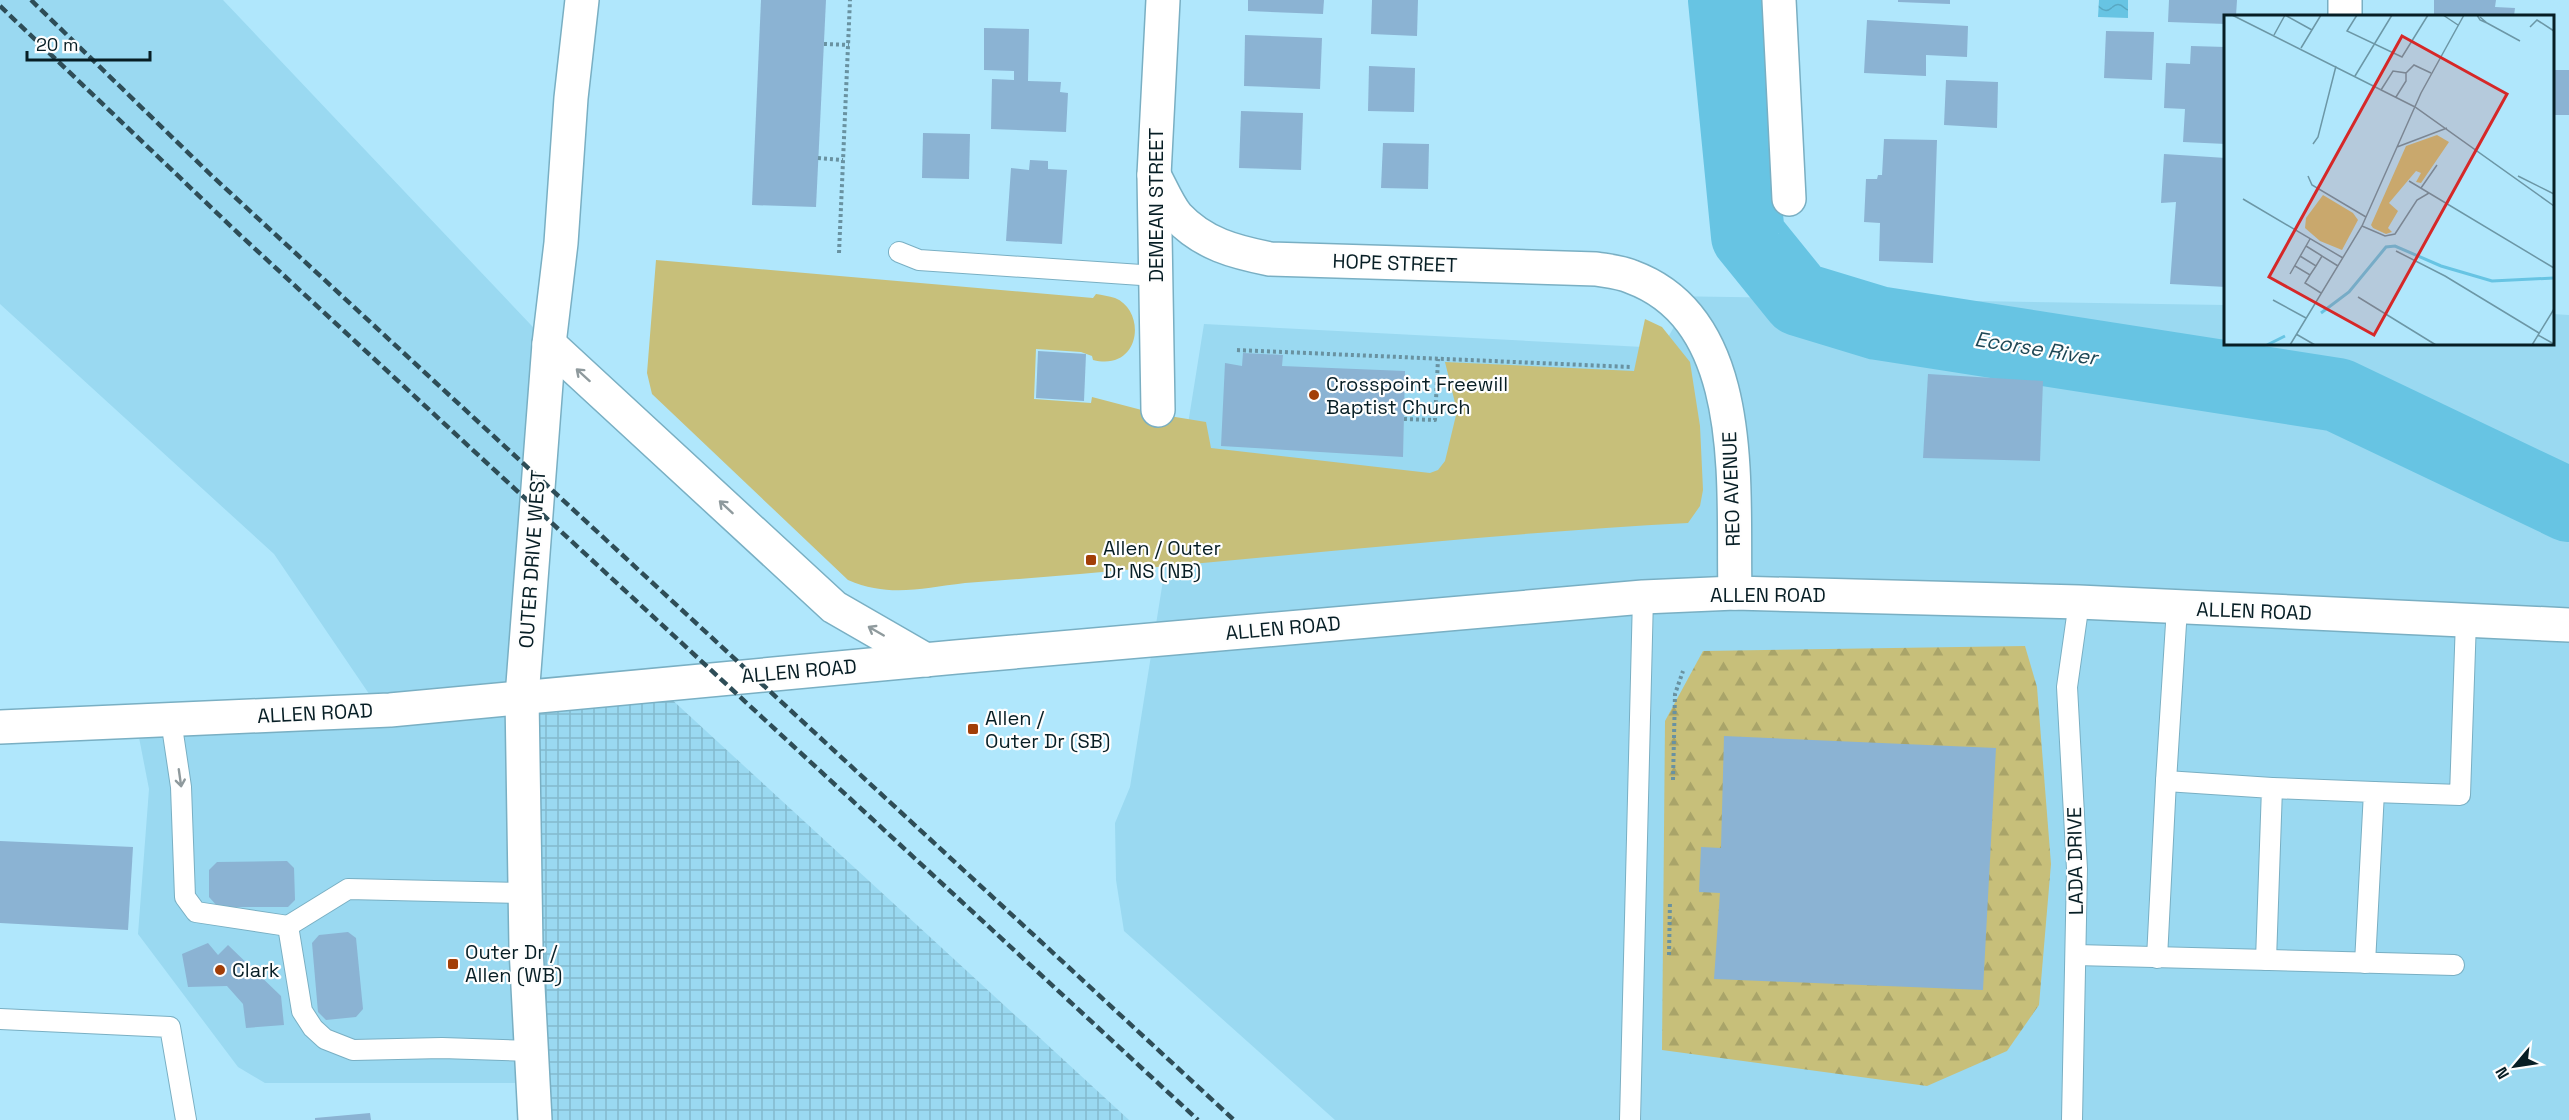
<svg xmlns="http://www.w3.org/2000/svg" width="2569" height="1120" font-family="'Space Grotesk',sans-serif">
<defs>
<pattern id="industrial-grid" width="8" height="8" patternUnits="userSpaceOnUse" patternTransform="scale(1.5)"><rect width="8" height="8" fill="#9ad9f1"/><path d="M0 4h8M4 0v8" fill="none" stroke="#83bace"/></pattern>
<pattern id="forest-firs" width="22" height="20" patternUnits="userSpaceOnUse" patternTransform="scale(1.5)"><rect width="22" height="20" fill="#c7bf7a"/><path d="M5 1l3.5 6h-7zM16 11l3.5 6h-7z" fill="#a9a469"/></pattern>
<pattern id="water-waves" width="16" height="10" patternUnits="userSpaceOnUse" patternTransform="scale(1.5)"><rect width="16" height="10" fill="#67c4e3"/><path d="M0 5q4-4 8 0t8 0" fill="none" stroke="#58a8c3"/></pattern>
</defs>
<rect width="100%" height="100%" fill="#b0e7fc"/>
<g fill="#9ad9f1">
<path d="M0,0H223L549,344L522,697L533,1083H265L238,1067L138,934L149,789L136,722L380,710L274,554L0,304Z"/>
<path d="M1664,296L2225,305L2226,344H2552L2553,314L2569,315V1120H1335L1124,931L1116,880L1115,823L1130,787L1204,324L1662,348L1683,311Z"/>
</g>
<path fill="url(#industrial-grid)" d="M656,685L1129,1120H535L522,697Z"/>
<path fill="#c7bf7a" d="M656,260L1093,298L1096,294C1102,295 1109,296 1115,298C1147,311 1141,372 1093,360L1092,356L1081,352L1036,349L1034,399L1091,403L1092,397L1157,414L1206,422L1211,448L1430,473L1438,470L1445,461L1457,411L1445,362L1634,371L1645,319L1662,327L1690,362L1700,426L1703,490L1700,506L1688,523C1446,536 1206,566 965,583C922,588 890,598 848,580L652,394L647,373Z"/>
<path fill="url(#forest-firs)" d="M2025,646L2037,687L2051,864L2039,1005L2007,1051L1927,1086L1662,1050L1665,721L1703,651Z"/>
<path fill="url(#water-waves)" d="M2099,0H2128V18L2098,17Z"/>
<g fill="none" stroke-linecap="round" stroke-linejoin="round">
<path stroke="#67c4e3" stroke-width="74" d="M1725,0L1748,236L1799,299L1878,323L2338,395L2569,505"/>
</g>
<g fill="#8bb3d3">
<path d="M761,0H826L816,207L752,205Z"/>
<path d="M1248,0H1324L1323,14L1248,11Z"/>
<path d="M1372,0H1418L1417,36L1371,34Z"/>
<path d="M1898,0H1950V4L1898,2Z"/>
<path d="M2169,0H2237L2236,16H2226V24L2168,22Z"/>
<path d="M2434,0H2496L2495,7L2515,8L2514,16H2434Z"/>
<path d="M1867,20L1968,26L1967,57L1926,55V76L1864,73Z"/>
<path d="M984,28L1029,29L1028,81L1061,82L1060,92L1068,93L1066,132L991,129L992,79L1014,80V71L984,70Z"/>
<path d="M2106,31L2154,32L2152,80L2104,78Z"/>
<path d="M1245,35L1322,38L1320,89L1244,86Z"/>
<path d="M2191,46L2226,47V144L2183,142L2185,109L2164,108L2166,63L2190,64Z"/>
<path d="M1369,66L1415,68L1414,112L1368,111Z"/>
<rect x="2552" y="70" width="17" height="45"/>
<path d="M1946,80L1998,82L1997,128L1944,125Z"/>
<path d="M1241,111L1303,113L1301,170L1239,168Z"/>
<path d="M923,133L970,134L969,179L922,178Z"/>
<path d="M1884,139L1937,140L1933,263L1879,261L1880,223L1864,222L1866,179H1877L1878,175H1882Z"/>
<path d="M1383,143L1429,144L1428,189L1381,188Z"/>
<path d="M2164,154L2226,158V287L2170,284L2176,202L2161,203Z"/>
<path d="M1030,160L1048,161V169L1067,170L1062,244L1006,241L1011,168L1029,170Z"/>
<path d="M1038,351L1086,354L1084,401L1036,398Z"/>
<path d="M1243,353L1283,355L1282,366L1405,371L1403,457L1221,446L1225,363L1242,366Z"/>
<path d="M1928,374L2043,381L2040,461L1923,458Z"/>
<path d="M1724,736L1996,748L1983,990L1714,979L1720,893L1699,892L1701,847L1721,848Z"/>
<path d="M0,841L133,847L128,930L0,923Z"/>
<path d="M287,861L294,868L295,900L288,907H218L209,897V870L217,862Z"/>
<path d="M348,932L356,938L363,1009L356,1017L326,1020L318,1012L312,943L319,935Z"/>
<path d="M208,943L218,955L228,945L281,996L284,1025L246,1028L243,1004L227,986L188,987L182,954Z"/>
<path d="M370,1113L371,1120H315V1118Z"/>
</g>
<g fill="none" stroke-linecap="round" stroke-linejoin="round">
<g stroke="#79afc3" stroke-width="22">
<g id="service">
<path d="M899,252L919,260L1156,276"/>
<path d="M2177,608L2166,781L2272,788L2266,960"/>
<path d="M171,720L181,787L185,897L196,912L288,926"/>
<path d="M2272,788L2374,792L2365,963"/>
<path d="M2374,792L2460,795L2466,620"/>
<path d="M525,893L348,889L288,926L302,1011L313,1028L325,1039L353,1050L442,1048L531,1051"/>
<path d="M2076,955L2454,965"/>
<path d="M2157,958L2166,781"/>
<path d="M0,1019L170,1027L186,1120"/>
<path d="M1630,1120L1643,597"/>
<path d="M2072,1120L2077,869L2067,687L2079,602"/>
</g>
</g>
<g stroke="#79afc3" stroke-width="36">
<g id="minor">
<path d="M1779,0L1789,199"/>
<path d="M2345,16V0"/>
<path d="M1154,175C1161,188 1168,205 1177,216C1203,244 1235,252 1270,259L1596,269C1608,271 1621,272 1632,277C1751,321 1732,491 1735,593"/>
<path d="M1158,410L1154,175L1163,0"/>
</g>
</g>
<g stroke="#79afc3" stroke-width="36">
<g id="secondary">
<path d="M549,344L834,607L926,660"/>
<path d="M0,727L390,710L956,657L1643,597L1735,593L2079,602L2569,625"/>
<path d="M535,1120L526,948L522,697L549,344L561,243L571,98L582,0"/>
</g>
</g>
<g stroke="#6992a1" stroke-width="4" stroke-dasharray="3 3" stroke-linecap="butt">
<path d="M824,44L849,45"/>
<path d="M818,158L843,160"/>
<path d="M839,253L850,0"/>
<path d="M1237,350L1631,367"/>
<path d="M1404,419L1435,420L1438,359"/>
<path d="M1673,780L1675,694L1683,671"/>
<path d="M1669,955L1670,901"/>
</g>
<use href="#service" stroke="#fff" stroke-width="20"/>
<use href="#minor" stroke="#fff" stroke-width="33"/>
<use href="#secondary" stroke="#fff" stroke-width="33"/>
<g stroke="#2e4d57" stroke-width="4.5" stroke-dasharray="9 4.5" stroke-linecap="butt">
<path d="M31,0L211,175L1234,1120"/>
<path d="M0,6L239,234L1198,1120"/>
</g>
</g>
<defs><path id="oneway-shaft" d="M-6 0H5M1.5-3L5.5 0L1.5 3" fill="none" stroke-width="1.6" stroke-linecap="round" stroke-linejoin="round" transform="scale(1.5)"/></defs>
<g stroke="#8f9a9d">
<use href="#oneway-shaft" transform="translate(583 375) rotate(-138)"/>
<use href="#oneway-shaft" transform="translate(726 507) rotate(-137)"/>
<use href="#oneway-shaft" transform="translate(876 631) rotate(-150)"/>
<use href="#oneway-shaft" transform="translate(180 778) rotate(82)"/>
</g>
<g fill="#a23e07" stroke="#fefefe" stroke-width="2">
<circle cx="1314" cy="395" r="6"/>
<rect x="1085" y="554" width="12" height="12" rx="3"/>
<rect x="967" y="723" width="12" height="12" rx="3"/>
<rect x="447" y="958" width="12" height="12" rx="3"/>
<circle cx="220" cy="970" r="6"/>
</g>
<g text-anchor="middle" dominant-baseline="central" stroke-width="4.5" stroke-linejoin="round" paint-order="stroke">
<g font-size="20" fill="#071e25" stroke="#fefefe">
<text transform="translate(1156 205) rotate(-90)">DEMEAN STREET</text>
<text transform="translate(1395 263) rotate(2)">HOPE STREET</text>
<text transform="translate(1731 489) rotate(-92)">REO AVENUE</text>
<text transform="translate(532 559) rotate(-86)">OUTER DRIVE WEST</text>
<text x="1768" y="595">ALLEN ROAD</text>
<text transform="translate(2254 611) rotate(2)">ALLEN ROAD</text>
<text transform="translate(1283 628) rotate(-5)">ALLEN ROAD</text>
<text transform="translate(799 671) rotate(-5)">ALLEN ROAD</text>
<text transform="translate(315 713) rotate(-3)">ALLEN ROAD</text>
<text transform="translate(2075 861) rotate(-91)">LADA DRIVE</text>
</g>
<g font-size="20" fill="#071e25" stroke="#fefefe" text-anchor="start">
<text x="1326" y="384">Crosspoint Freewill<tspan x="1326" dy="23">Baptist Church</tspan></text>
<text x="1103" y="548">Allen / Outer<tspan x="1103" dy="23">Dr NS (NB)</tspan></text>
<text x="985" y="718">Allen /<tspan x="985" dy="23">Outer Dr (SB)</tspan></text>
<text x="465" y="952">Outer Dr /<tspan x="465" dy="23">Allen (WB)</tspan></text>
<text x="232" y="970">Clark</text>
</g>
<g font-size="21" font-style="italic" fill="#1f4856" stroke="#fefefe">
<text transform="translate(2036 348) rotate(9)">Ecorse River</text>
</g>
</g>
<g transform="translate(2224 15)">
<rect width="330" height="330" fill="#b0e7fc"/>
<path d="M213,120L225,127L197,168L192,167L197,158L192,156L165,188L174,196L164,213L168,217L162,219L149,213L147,210L182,131Z" fill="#c7bf7a"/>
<path d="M99,180L129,198L134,205L118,235L96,226L81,213L82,203Z" fill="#c7bf7a"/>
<path fill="none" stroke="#67c4e3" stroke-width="3" d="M97,298L125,277L162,232L171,231L217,251L268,266L330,263M43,330L61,321"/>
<path fill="none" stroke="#6c97a6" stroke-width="1.5" d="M8,0L191,92L330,191M61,0L88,15M133,0L123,16L178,42L204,0M219,0L234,10M253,0L256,5L263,8L256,2M263,8L296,26M306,12L313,5L330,16M50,20L61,0M77,33L97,0M182,58L190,50L207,58M131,61L168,0M157,75L169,56L182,58V66L172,82M89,129L94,122L112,51M173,132L223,113M84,161L88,170L142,202M294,161L330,179M185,166L330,253M197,173L213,150M19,184L119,243M138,211L161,221L171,219L193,185L205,178M82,231L98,241M172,236L221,261L315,318M76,241L92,251L98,241L114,251M71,251L86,260L92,251M66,259L86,224M86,260L81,268L97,278M134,282L212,330M49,285L82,303M72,319L91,330M314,320L330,329M66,330L138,211L197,78L240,0M308,330L330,294"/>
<path fill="#d62828" fill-opacity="0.15" stroke="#d62828" stroke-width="3" d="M178,21L283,79L150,320L45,262Z"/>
<rect width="330" height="330" fill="none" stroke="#071e25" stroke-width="3"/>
</g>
<g transform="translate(2515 1066) rotate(241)" stroke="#fefefe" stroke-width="4.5" paint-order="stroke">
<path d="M0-4.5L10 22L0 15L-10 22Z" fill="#071e25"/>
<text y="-9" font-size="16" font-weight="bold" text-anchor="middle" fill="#071e25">N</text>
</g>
<path d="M27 51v9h123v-9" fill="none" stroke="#071e25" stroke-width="3"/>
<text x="36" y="51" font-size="18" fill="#071e25" stroke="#fefefe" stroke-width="4.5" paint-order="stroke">20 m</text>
</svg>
